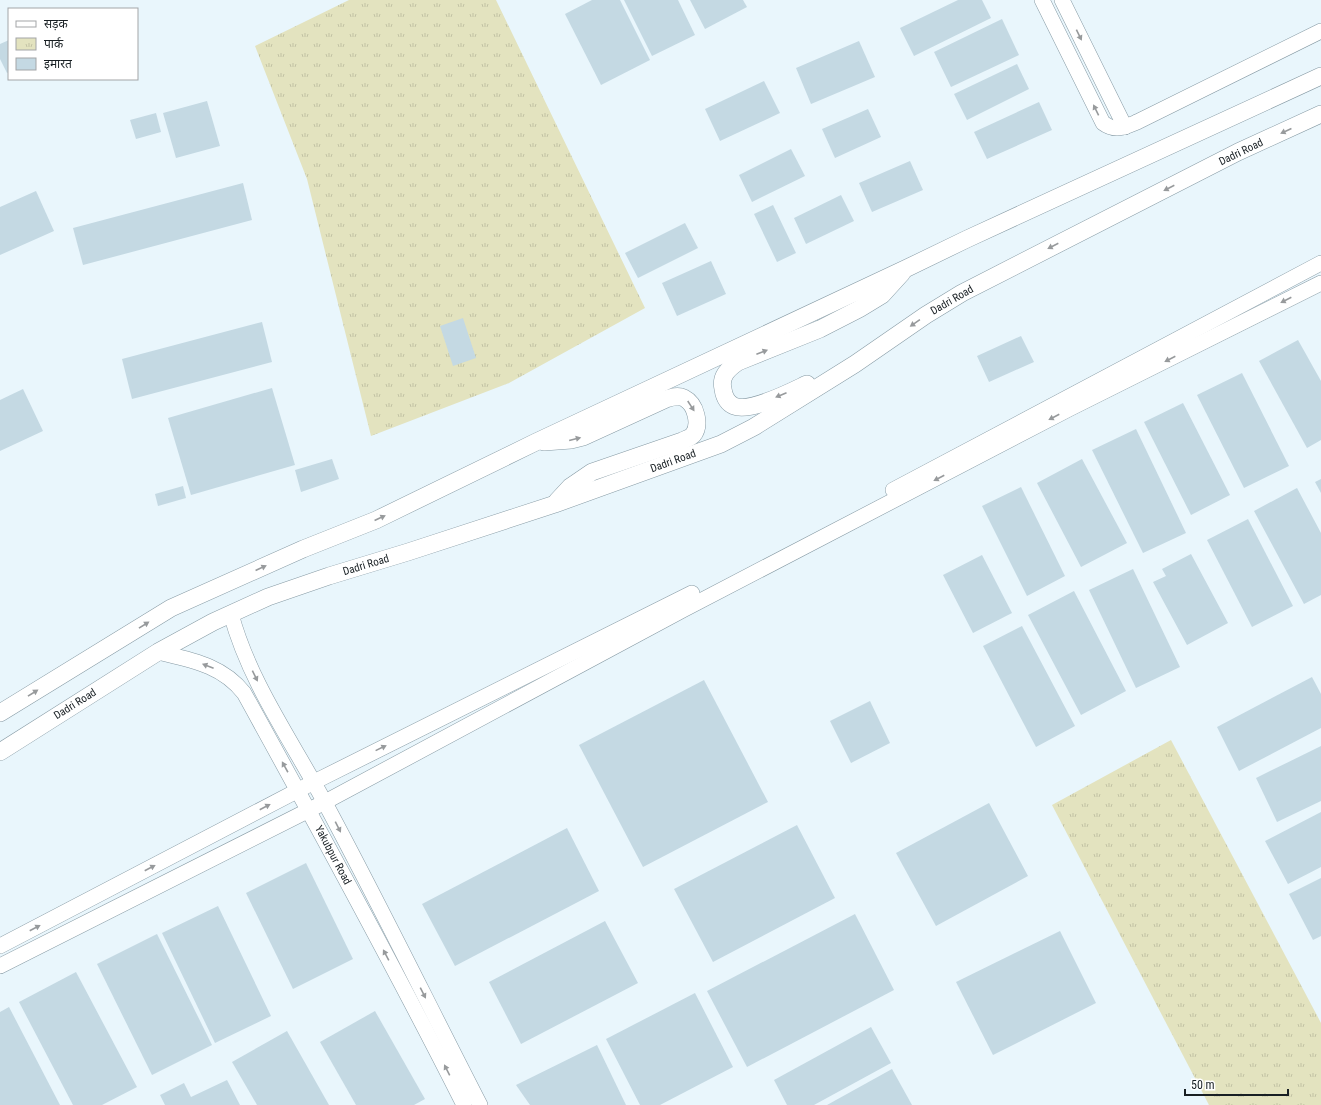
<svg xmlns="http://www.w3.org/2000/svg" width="1321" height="1105" font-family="'Roboto Condensed','Noto Sans Devanagari',sans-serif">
<defs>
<pattern id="park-tufts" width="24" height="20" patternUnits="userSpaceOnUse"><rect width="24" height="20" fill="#e3e3bf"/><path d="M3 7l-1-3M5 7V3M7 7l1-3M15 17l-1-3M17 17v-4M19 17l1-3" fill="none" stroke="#c2c2a4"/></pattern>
</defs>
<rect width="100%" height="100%" fill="#e9f6fc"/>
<g fill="url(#park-tufts)">
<path d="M349,0H496L645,308L509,383L371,436L307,179L255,46Z"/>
<path d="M1171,740L1321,1023V1105H1209L1052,805Z"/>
</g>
<g fill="#c4d9e3">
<path d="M592,0H620L650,60L601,85L565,14Z"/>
<path d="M624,0H678L695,35L652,56Z"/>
<path d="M690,0H743L747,7L705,29Z"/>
<path d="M958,0H982L991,18L914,56L900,28Z"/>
<path d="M1002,19L1019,55L951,87L934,52Z"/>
<path d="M9,40V72L7,73L0,59V44Z"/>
<path d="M859,41L875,77L811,104L796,68Z"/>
<path d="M1017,64L1029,89L967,120L954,94Z"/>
<path d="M764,81L780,113L720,141L705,109Z"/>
<path d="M207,101L220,146L176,158L163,113Z"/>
<path d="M1039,102L1052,130L987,159L974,132Z"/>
<path d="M868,109L881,137L835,158L822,129Z"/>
<path d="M156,113L161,132L136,139L130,120Z"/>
<path d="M791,149L805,176L752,202L739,175Z"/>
<path d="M910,161L923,190L872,212L859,183Z"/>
<path d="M243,183L252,220L83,265L73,228Z"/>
<path d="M36,191L54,231L0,255V207Z"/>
<path d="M841,195L854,221L806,244L794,218Z"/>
<path d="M773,205L796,253L777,262L754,214Z"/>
<path d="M685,223L698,248L638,278L625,253Z"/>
<path d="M711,261L726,294L677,316L662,283Z"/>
<path d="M463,318L476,358L453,366L440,326Z"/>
<path d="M262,322L272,362L132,399L122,359Z"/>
<path d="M1021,336L1034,362L989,382L977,356Z"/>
<path d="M1298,340L1321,381V440L1307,448L1259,361Z"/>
<path d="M1242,373L1289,466L1244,488L1197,395Z"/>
<path d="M272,388L295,465L191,495L168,418Z"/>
<path d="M23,389L43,431L0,451V400Z"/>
<path d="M1183,403L1230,495L1191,515L1144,422Z"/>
<path d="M1136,429L1186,533L1143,553L1092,450Z"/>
<path d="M332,459L339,479L301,492L295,470Z"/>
<path d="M1082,459L1127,543L1081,567L1037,483Z"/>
<path d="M1321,479V493L1315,482Z"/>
<path d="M183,486L186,498L158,506L155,494Z"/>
<path d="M1021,487L1065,576L1027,596L982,506Z"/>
<path d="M1297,488L1321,533V595L1304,604L1254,511Z"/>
<path d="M1248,519L1293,606L1252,627L1207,540Z"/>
<path d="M1191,554L1228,623L1187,645L1153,582L1166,576L1162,569Z"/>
<path d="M982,555L1012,613L973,633L943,575Z"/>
<path d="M1133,569L1180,667L1136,688L1089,590Z"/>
<path d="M1074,591L1126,691L1081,715L1028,615Z"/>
<path d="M1022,626L1075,726L1036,747L983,646Z"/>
<path d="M1312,677L1321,694V728L1239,771L1217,727Z"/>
<path d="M704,680L768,802L643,867L579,745Z"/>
<path d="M870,701L890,743L851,763L830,721Z"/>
<path d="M1321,746V801L1277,822L1256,778Z"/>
<path d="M989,803L1028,876L936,926L896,853Z"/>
<path d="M1321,812V867L1288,884L1265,841Z"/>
<path d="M797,825L835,898L713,962L674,889Z"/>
<path d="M567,828L599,891L455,966L422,904Z"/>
<path d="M306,863L353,959L293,989L246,893Z"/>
<path d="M1321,878V936L1313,940L1289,894Z"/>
<path d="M218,906L271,1016L215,1043L162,933Z"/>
<path d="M855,914L894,990L747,1067L707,991Z"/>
<path d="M605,921L638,983L521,1044L489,982Z"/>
<path d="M1060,931L1096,1003L993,1055L956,982Z"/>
<path d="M157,934L212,1045L152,1075L97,964Z"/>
<path d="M76,972L137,1087L102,1105H73L19,1002Z"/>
<path d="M695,993L733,1067L660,1105H640L606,1039Z"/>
<path d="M9,1007L60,1105H0V1012Z"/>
<path d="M375,1011L425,1099L414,1105H356L320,1042Z"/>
<path d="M871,1027L891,1063L814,1105H787L774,1080Z"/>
<path d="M287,1031L329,1105H257L232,1062Z"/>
<path d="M597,1045L626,1105H530L516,1085Z"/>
<path d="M892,1069L912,1105H827Z"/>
<path d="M227,1080L240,1105H165L160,1095L184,1083L191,1097Z"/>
</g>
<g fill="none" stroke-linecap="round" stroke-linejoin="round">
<g stroke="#869aa4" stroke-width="16">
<g id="tertiary">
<path d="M1042,0L1103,123C1115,132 1125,127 1137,122L1321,31"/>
<path d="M1062,0L1125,127"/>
<path d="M893,490L1321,263"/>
<path d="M231,614C249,681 291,740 324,801C378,901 428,1004 480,1105"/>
<path d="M158,652C191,660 222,665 244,693C319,829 394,966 464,1105"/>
<path d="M0,946L314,782L692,593"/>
<path d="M0,966L325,802L683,610L1069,409L1321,283"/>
</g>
</g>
<g stroke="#869aa4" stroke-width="18">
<g id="secondary">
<path d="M807,384C792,391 750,413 734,406C727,403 724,396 723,389C720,376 728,369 738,362L820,329L859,309L882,295L902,273"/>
<path d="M544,442L571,440L583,437L666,399C672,397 678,395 684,398C696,404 701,425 693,435C690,438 686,439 682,441L592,472L570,487L557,501"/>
<path d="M0,713L171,608L303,549L376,520L536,442L905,269L967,239L1321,76"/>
<path d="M0,752L158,652L213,622L268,597L329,576L408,552L555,504L721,444L754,427L855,364L926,315L962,293L1238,152L1321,114"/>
</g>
</g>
<use href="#tertiary" stroke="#fff" stroke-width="15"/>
<use href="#secondary" stroke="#fff" stroke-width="17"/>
</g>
<defs><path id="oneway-solid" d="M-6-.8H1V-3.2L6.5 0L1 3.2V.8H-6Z"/></defs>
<g fill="#979a9c">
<use href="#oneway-solid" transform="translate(1079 35) rotate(64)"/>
<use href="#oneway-solid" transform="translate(1096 110) rotate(-116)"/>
<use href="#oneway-solid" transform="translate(1286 131) rotate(155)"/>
<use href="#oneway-solid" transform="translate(1169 188) rotate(153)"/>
<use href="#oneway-solid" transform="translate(1053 246) rotate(153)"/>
<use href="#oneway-solid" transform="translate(1286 300) rotate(153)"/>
<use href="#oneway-solid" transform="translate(915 323) rotate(145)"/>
<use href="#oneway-solid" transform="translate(762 352) rotate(-21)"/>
<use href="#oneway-solid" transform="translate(1170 359) rotate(153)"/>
<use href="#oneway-solid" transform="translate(781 395) rotate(157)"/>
<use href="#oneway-solid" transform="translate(691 406) rotate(57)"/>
<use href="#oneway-solid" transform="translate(1054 417) rotate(152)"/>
<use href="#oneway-solid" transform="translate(575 439) rotate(-14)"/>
<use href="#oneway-solid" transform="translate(939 478) rotate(152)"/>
<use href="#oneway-solid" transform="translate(380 518) rotate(-25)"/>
<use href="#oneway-solid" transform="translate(261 568) rotate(-25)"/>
<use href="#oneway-solid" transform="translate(144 625) rotate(-32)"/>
<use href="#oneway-solid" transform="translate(208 666) rotate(-159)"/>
<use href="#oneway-solid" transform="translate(255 676) rotate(64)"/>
<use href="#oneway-solid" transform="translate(33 693) rotate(-32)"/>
<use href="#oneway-solid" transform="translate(381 748) rotate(-26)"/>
<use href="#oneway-solid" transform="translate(285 767) rotate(-119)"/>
<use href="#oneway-solid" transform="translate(265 807) rotate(-28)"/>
<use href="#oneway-solid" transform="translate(338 827) rotate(63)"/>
<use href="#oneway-solid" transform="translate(150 868) rotate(-28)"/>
<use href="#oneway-solid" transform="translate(35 928) rotate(-28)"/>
<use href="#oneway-solid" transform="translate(386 955) rotate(-118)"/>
<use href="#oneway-solid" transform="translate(423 993) rotate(63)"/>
<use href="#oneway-solid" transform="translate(447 1070) rotate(-117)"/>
</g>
<g text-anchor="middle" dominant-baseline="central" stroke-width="3.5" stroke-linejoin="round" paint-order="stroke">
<g font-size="11" fill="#181f23" stroke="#fff">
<text transform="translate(1241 152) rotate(-26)">Dadri Road</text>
<text transform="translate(952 300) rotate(-30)">Dadri Road</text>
<text transform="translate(673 461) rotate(-20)">Dadri Road</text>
<text transform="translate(366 565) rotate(-17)">Dadri Road</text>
<text transform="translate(75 704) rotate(-32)">Dadri Road</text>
<text transform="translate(333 855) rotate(62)">Yakubpur Road</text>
</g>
</g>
<rect x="8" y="8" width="130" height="72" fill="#ffffff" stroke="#a3a5a7"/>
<rect x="16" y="21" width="20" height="6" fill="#ffffff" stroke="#a3a5a7"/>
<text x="44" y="28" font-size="12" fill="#181f23">सड़क</text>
<rect x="16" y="38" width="20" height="12" fill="url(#park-tufts)" stroke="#a3a5a7"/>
<text x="44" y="48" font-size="12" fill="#181f23">पार्क</text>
<rect x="16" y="58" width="20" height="12" fill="#c4d9e3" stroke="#a3a5a7"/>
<text x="44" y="68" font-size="12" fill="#181f23">इमारत</text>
<path d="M1185 1089v6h103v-6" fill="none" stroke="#181f23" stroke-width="2"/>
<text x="1191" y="1089" font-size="12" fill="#181f23" stroke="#ffffff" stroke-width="3" paint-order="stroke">50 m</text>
</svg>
